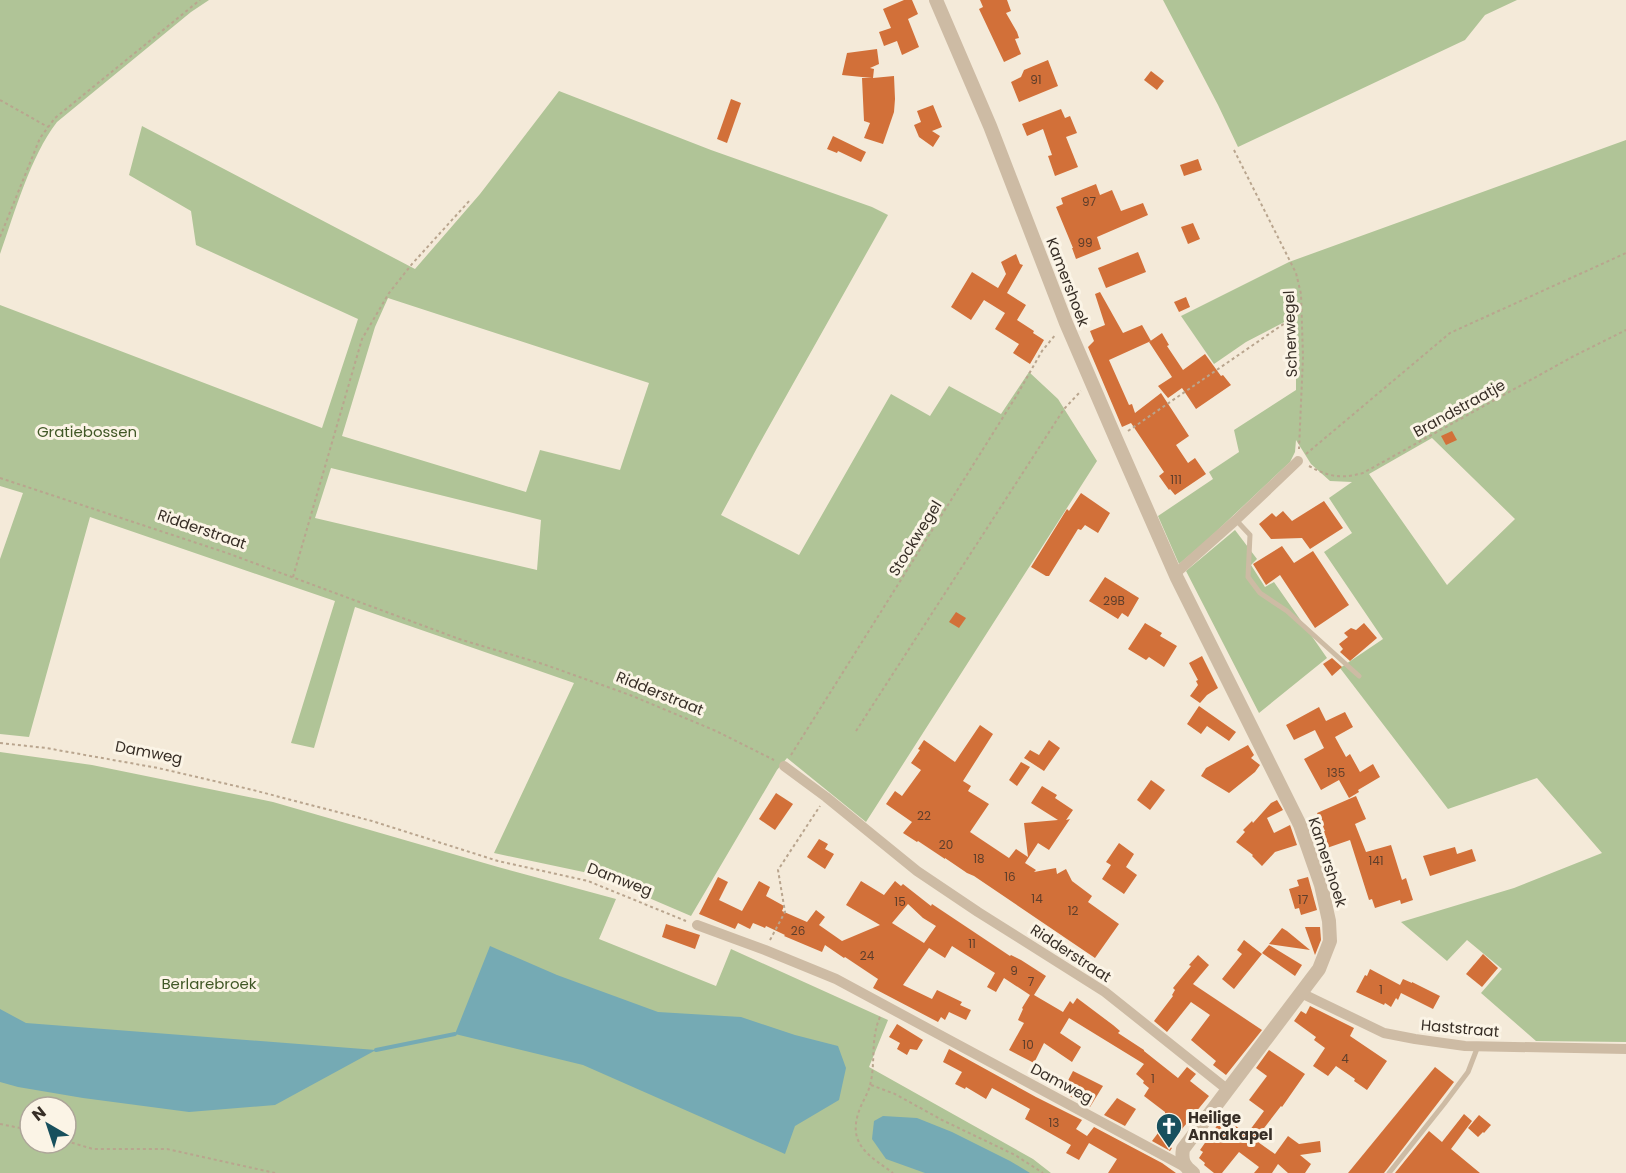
<svg xmlns="http://www.w3.org/2000/svg" width="1626" height="1173" font-family="Poppins,sans-serif">
<rect width="100%" height="100%" fill="#f4ead9"/>
<g fill="#b0c497" fill-rule="evenodd">
<path d="M0,0H209L191,12L57,122C30,157 15,212 0,254Z"/>
<path d="M1163,0H1517L1485,15L1465,40L1238,147L1218,105Z"/>
<path d="M559,91L711,150L872,207L888,215L757,448L721,515L799,555L891,394L930,416L949,386L1001,414L1029,372L1058,399L1097,461L866,822L787,758L777,770L691,916L593,874L494,853L574,683L355,607L314,748L291,743L335,601L90,517L29,737L0,734V559L23,493L0,486V305L322,428L358,319L196,245L191,211L129,175L142,126L415,269L480,194ZM388,298L649,383L620,470L540,450L526,492L342,436L375,327ZM331,468L541,520L537,570L315,518Z"/>
<path d="M1626,140V1042L1536,1041L1481,993L1502,969L1467,940L1447,961L1401,922L1514,888L1602,853L1537,778L1448,809L1340,668L1383,639L1324,552L1352,533L1329,498L1352,482L1330,481L1311,464L1296,440L1295,452L1290,462L1204,543L1179,564L1158,516L1213,479L1209,472L1239,452L1234,430L1296,390V316L1246,342L1214,364L1181,316L1289,262ZM1432,438L1515,519L1447,585L1369,474Z"/>
<path d="M1235,530L1257,559L1251,565L1265,587L1274,582L1327,658L1259,713L1186,571Z"/>
<path d="M0,752L92,765L273,802L498,867L616,899L599,939L716,986L731,949L888,1020L869,1067L1033,1159L1051,1173H0ZM30,1107H66V1143H30Z"/>
</g>
<g fill="#75aab4">
<path d="M490,946L557,975L658,1012L741,1017L795,1035L838,1046L846,1068L839,1100L795,1126L785,1154L583,1065L455,1034Z"/>
<path d="M0,1009L26,1023L376,1050L275,1105L189,1112L83,1098L18,1087L0,1082Z"/>
<path d="M883,1116L917,1118L952,1132L1010,1161L1030,1173H925L886,1159L872,1139L874,1121Z"/>
</g>
<g fill="none" stroke-linecap="round" stroke-linejoin="round">
<path stroke="#75aab4" stroke-width="4" d="M376,1050L455,1034"/>
</g>
<g fill="#d27039" fill-rule="evenodd">
<path d="M904,0H912L918,14L908,19L919,47L902,55L897,41L884,46L879,32L891,28L883,9Z"/>
<path d="M980,0H1007L1011,11L1006,13L1017,32L1019,38L1015,39L1021,54L1004,62L979,9L983,7Z"/>
<path d="M877,49L879,64L870,68L874,69L873,78L894,76L895,99L894,112L883,144L864,138L870,123L864,121L862,78H872L842,75L847,53Z"/>
<path d="M1048,60L1058,86L1019,102L1011,82L1021,77L1024,70Z"/>
<path d="M1151,71L1164,81L1157,90L1144,80Z"/>
<path d="M731,99L741,103L727,143L717,139Z"/>
<path d="M933,105L942,127L932,131L940,136L933,147L919,137L914,125L921,122L917,111Z"/>
<path d="M1061,109L1065,118L1070,116L1077,133L1066,137L1078,167L1055,176L1048,156L1052,155L1043,129L1027,136L1022,124Z"/>
<path d="M833,136L866,152L861,162L838,151L837,153L827,149Z"/>
<path d="M1198,159L1202,170L1184,176L1180,165Z"/>
<path d="M1096,184L1100,195L1112,190L1121,211L1143,203L1148,215L1097,237L1101,249L1076,259L1072,248H1073L1056,207L1063,204L1061,198Z"/>
<path d="M1193,223L1200,239L1188,244L1181,227Z"/>
<path d="M1138,252L1146,272L1106,288L1098,268Z"/>
<path d="M1016,254L1020,264L1023,265L1007,293L1026,305L1017,320L1034,331L1033,333L1044,340L1030,364L1013,353L1019,344L995,329L1005,313L984,300L971,320L951,307L972,272L998,288L1006,274L1001,262Z"/>
<path d="M1100,292L1123,333L1142,325L1151,341L1109,360L1129,405L1132,404L1135,413L1161,393L1189,436L1176,445L1188,463L1195,458L1206,474L1175,495L1170,489L1169,490L1159,476L1164,472L1131,423L1122,427L1088,347L1094,341L1090,331L1105,325L1095,294Z"/>
<path d="M1186,297L1190,307L1179,312L1174,302Z"/>
<path d="M1162,333L1169,345L1167,346L1183,370L1205,354L1221,376L1223,375L1231,385L1196,409L1182,388L1168,398L1158,386L1172,377L1149,342Z"/>
<path d="M1452,431L1457,440L1446,445L1441,436Z"/>
<path d="M1081,493L1110,513L1098,533L1085,525L1081,530L1078,529L1049,576H1046L1031,567L1067,509L1069,511Z"/>
<path d="M1324,501L1343,528L1310,549L1302,538L1271,539L1259,524L1272,513L1276,517L1283,511L1292,521Z"/>
<path d="M1282,546L1294,563L1313,551L1349,605L1315,628L1280,575L1266,585L1253,564Z"/>
<path d="M1105,577L1139,598L1128,617L1122,613L1118,619L1089,601Z"/>
<path d="M956,612L966,618L959,628L949,622Z"/>
<path d="M1145,623L1162,633L1160,636L1177,646L1164,667L1149,657L1146,660L1128,649Z"/>
<path d="M1364,623L1377,638L1350,661L1340,652L1343,649L1339,644L1348,637L1344,633L1351,628L1356,630Z"/>
<path d="M1202,656L1218,688L1207,695L1200,703L1190,696L1198,685L1196,681L1198,680L1189,663Z"/>
<path d="M1332,658L1342,667L1332,676L1323,664Z"/>
<path d="M1199,706L1236,732L1229,741L1207,726L1201,734L1187,724Z"/>
<path d="M1319,707L1326,721L1345,712L1353,727L1335,737L1346,757L1350,754L1360,772L1373,764L1380,777L1358,790L1359,792L1349,798L1339,780L1321,790L1304,759L1324,748L1315,730L1294,740L1286,725Z"/>
<path d="M980,725L993,734L963,781L971,786L968,791L989,804L970,832L1009,858L1016,849L1028,857L1024,823L1058,820L1031,803L1042,786L1057,795L1055,798L1073,810L1066,820L1070,819L1049,850L1038,843L1025,863L1036,870L1034,872L1056,868L1057,874L1066,869L1072,881L1092,896L1088,902L1119,924L1095,958L974,876L967,873L945,858V859L918,841L917,842L903,833L912,822L886,804L895,791L902,796L921,770L911,763L920,750L918,749L924,740L955,762Z"/>
<path d="M1049,740L1060,748L1044,771L1024,758L1030,750L1039,755Z"/>
<path d="M1248,745L1254,755L1251,758L1260,765L1255,772L1229,793L1201,776L1206,768Z"/>
<path d="M1021,762L1030,767L1017,786L1009,780Z"/>
<path d="M1151,780L1165,790L1150,810L1137,800Z"/>
<path d="M776,793L793,804L775,830L759,819Z"/>
<path d="M1356,796L1366,819L1355,824L1366,852L1391,845L1402,880L1406,878L1413,900L1401,904L1400,900L1375,908L1372,899L1369,900L1350,840L1324,849L1319,833L1325,831L1317,813Z"/>
<path d="M1277,800L1283,810L1267,818L1274,833L1290,825L1297,845L1275,852L1262,866L1252,856L1253,855L1236,842L1245,832L1243,830L1252,821L1253,823L1271,803Z"/>
<path d="M819,839L828,844L825,849L834,854L825,869L807,857Z"/>
<path d="M1119,843L1134,854L1126,867L1137,875L1124,894L1102,879L1111,865L1106,862Z"/>
<path d="M1455,847L1457,854L1472,849L1476,861L1430,876L1423,856Z"/>
<path d="M718,877L728,882L719,900L742,911L759,881L770,887L766,896L784,906L782,911L807,922L816,910L825,917L819,925L842,941L880,925L846,905L861,881L884,895L895,881L901,886L903,884L931,906L932,904L1010,956L1011,955L1021,960L1046,976L1034,995L1063,1012L1070,1001L1073,1004L1077,998L1113,1025L1120,1031L1118,1033L1144,1050V1051L1178,1078L1187,1067L1196,1074L1190,1081L1209,1096L1168,1146L1172,1148L1170,1151L1152,1141L1170,1117L1165,1113V1112L1144,1096L1149,1088L1143,1083L1144,1081L1136,1074L1144,1064L1069,1018L1060,1033L1081,1047L1072,1062L1044,1043L1034,1063L1009,1050L1024,1023L1018,1020L1023,1009L1022,1008L1030,995L1004,978L996,992L987,987L995,973L952,946L945,958L929,948L903,985L932,999L937,990L962,1002L960,1005L971,1010L966,1020L949,1012L945,1020L941,1017L938,1022L873,988L878,979L845,957L844,958L825,945L822,952L784,936L785,935L766,926L765,928L753,923L750,929L738,923L735,929L699,914ZM908,904L923,918L936,926L924,943L892,923Z"/>
<path d="M1308,877L1317,910L1301,915L1299,908L1295,909L1289,889L1299,886L1297,880Z"/>
<path d="M666,924L700,935L695,949L662,937Z"/>
<path d="M1305,927H1320L1321,940L1315,955Z"/>
<path d="M1282,928L1287,931L1310,950L1269,944Z"/>
<path d="M1244,940L1262,954L1234,989L1222,979L1242,954L1237,950Z"/>
<path d="M1269,945L1302,965L1295,976L1262,953Z"/>
<path d="M1483,954L1498,968L1482,987L1466,974Z"/>
<path d="M1198,955L1209,965L1193,984L1262,1030L1226,1075L1213,1065L1216,1061L1191,1040L1210,1015L1191,1002L1167,1032L1154,1021L1173,996L1172,995L1175,990L1173,988L1191,966L1189,965Z"/>
<path d="M1370,969L1400,985L1403,979L1412,983V982L1440,996L1433,1009L1401,993L1398,1000L1396,998L1391,1007L1385,1003L1384,1005L1356,992L1365,975L1367,976Z"/>
<path d="M1310,1006L1354,1028L1350,1036L1387,1061L1367,1090L1354,1081L1355,1079L1336,1066L1328,1076L1313,1066L1325,1048L1314,1040L1316,1037L1294,1021L1301,1011L1306,1014Z"/>
<path d="M897,1024L923,1040L917,1050L910,1049L907,1055L897,1049L900,1043L889,1037Z"/>
<path d="M949,1049L1036,1097L1082,1120L1076,1129L1087,1136L1094,1127L1162,1163L1176,1173H1108L1117,1159L1089,1143L1079,1160L1066,1153L1071,1145L1025,1119L1030,1109L992,1088L986,1099L966,1087L965,1089L955,1084L962,1072L943,1062Z"/>
<path d="M1269,1050L1305,1074L1282,1107L1281,1106L1261,1132L1264,1134L1258,1142L1275,1154L1288,1136L1299,1144L1320,1141L1321,1152L1300,1155L1311,1164L1305,1173H1288L1278,1164L1272,1173H1254L1259,1167L1239,1152L1222,1173H1214L1204,1165L1205,1163L1199,1158L1203,1152L1200,1150L1223,1117L1247,1134L1264,1111L1249,1100L1267,1076L1256,1068Z"/>
<path d="M1435,1067L1454,1082L1384,1173H1348Z"/>
<path d="M1073,1071L1103,1086L1090,1107L1062,1092Z"/>
<path d="M1117,1098L1136,1109L1125,1126L1104,1115Z"/>
<path d="M1464,1114L1472,1121L1451,1149L1480,1173H1395L1429,1131L1442,1142Z"/>
<path d="M1479,1115L1491,1125L1484,1133L1483,1132L1478,1137L1468,1128Z"/>
</g>
<g fill="none" stroke-linecap="round" stroke-linejoin="round">
<g stroke="#b9a58e" stroke-width="2" stroke-dasharray="3 3" stroke-linecap="butt">
<path d="M0,100L48,127"/>
<path d="M1234,150L1296,273L1301,294L1303,357L1299,449"/>
<path d="M0,237L40,138L55,118L200,0"/>
<path d="M1128,431L1301,312"/>
<path d="M1306,454L1450,333L1626,253"/>
<path d="M1309,466C1329,477 1341,479 1363,473L1572,357L1626,330"/>
<path d="M0,478L227,553L462,640L543,664L630,695L716,731L774,760"/>
<path d="M293,577L362,339L389,293L412,264L471,199"/>
<path d="M856,731L1064,409L1081,391"/>
<path d="M0,743L46,748L158,768L253,790L372,821L498,861L588,881L686,921"/>
<path d="M791,755L1017,395L1042,351L1056,334"/>
<path d="M770,940L785,912L778,870L820,806"/>
<path d="M880,1017C870,1039 876,1063 870,1085C868,1094 862,1102 859,1111C847,1145 870,1156 893,1173"/>
<path d="M871,1085L895,1094L942,1120L1015,1155L1043,1173"/>
<path d="M0,1124L30,1130"/>
<path d="M66,1141L93,1149H167L275,1173"/>
</g>
<g stroke="#cdbba4" stroke-width="5">
<path d="M1236,520L1250,535L1248,577L1260,593L1287,611L1359,676"/>
<path d="M1389,1173L1444,1104L1468,1072L1478,1046"/>
</g>
<g stroke="#cdbba4" stroke-width="10">
<path d="M1175,574L1236,520L1298,461"/>
<path d="M784,766L826,797L917,871L978,912L1105,992L1228,1090"/>
<path d="M697,925L765,950L836,979L1185,1167"/>
<path d="M1301,993L1384,1033L1415,1039L1465,1046L1626,1049"/>
</g>
<path stroke="#cdbba4" stroke-width="14" d="M936,0L990,126L1066,323L1116,439L1177,578L1300,825L1321,885L1329,921L1330,941L1319,969L1183,1149C1181,1161 1184,1166 1193,1173"/>
</g>
<defs>
<g id="church-pin" transform="scale(1.35)"><path d="M0 17L-7.5 6A9.5 9.5 0 1 1 7.5 6Z" fill="#18505d" stroke="#fbf4e6"/><path d="M-1.2-6h2.4v3.5h3.3v2.4h-3.3V6h-2.4V-.1h-3.3v-2.4h3.3Z" fill="#fff"/></g>
</defs>
<g fill-rule="evenodd">
<use href="#church-pin" x="1169" y="1126"/>
</g>
<g text-anchor="middle" dominant-baseline="central" stroke-width="6" stroke-linejoin="round" paint-order="stroke">
<g font-size="12" fill="#5e3e2b">
<text x="1036" y="79">91</text>
<text x="1089" y="201">97</text>
<text x="1085" y="242">99</text>
<text x="1176" y="479">111</text>
<text x="1114" y="600">29B</text>
<text x="1336" y="772">135</text>
<text x="924" y="815">22</text>
<text x="946" y="844">20</text>
<text x="979" y="858">18</text>
<text x="1376" y="860">141</text>
<text x="1010" y="876">16</text>
<text x="1037" y="898">14</text>
<text x="1303" y="899">17</text>
<text x="900" y="901">15</text>
<text x="1073" y="910">12</text>
<text x="798" y="930">26</text>
<text x="972" y="943">11</text>
<text x="867" y="955">24</text>
<text x="1014" y="970">9</text>
<text x="1031" y="981">7</text>
<text x="1381" y="989">1</text>
<text x="1028" y="1044">10</text>
<text x="1345" y="1058">4</text>
<text x="1153" y="1078">1</text>
<text x="1054" y="1122">13</text>
</g>
<g font-size="15" fill="#372e26" stroke="#fbf4e6">
<text transform="translate(1068 282) rotate(69)">Kamershoek</text>
<text transform="translate(1290 334) rotate(-92)">Scherwegel</text>
<text transform="translate(1459 408) rotate(-29)">Brandstraatje</text>
<text transform="translate(202 529) rotate(19)">Ridderstraat</text>
<text transform="translate(915 538) rotate(-58)">Stockwegel</text>
<text transform="translate(660 693) rotate(22)">Ridderstraat</text>
<text transform="translate(149 752) rotate(11)">Damweg</text>
<text transform="translate(1328 862) rotate(72)">Kamershoek</text>
<text transform="translate(620 879) rotate(21)">Damweg</text>
<text transform="translate(1071 953) rotate(33)">Ridderstraat</text>
<text transform="translate(1460 1028) rotate(5)">Haststraat</text>
<text transform="translate(1062 1083) rotate(28)">Damweg</text>
</g>
<g font-size="15" fill="#415827" stroke="#fbf4e6">
<text x="87" y="431">Gratiebossen</text>
<text x="209" y="983">Berlarebroek</text>
</g>
<g font-size="15" font-weight="bold" fill="#372e26" stroke="#fbf4e6" text-anchor="start">
<text x="1188" y="1117">Heilige<tspan x="1188" dy="17">Annakapel</tspan></text>
</g>
</g>
<g transform="translate(48 1125) rotate(321)"><circle r="28" fill="#fbf4e6" stroke="#ada599" stroke-width="1.5"/>
<path d="M0-4.5L10 22L0 15L-10 22Z" fill="#18505d"/>
<text y="-9" font-size="16" font-weight="bold" text-anchor="middle" fill="#372e26">N</text>
</g>
</svg>
